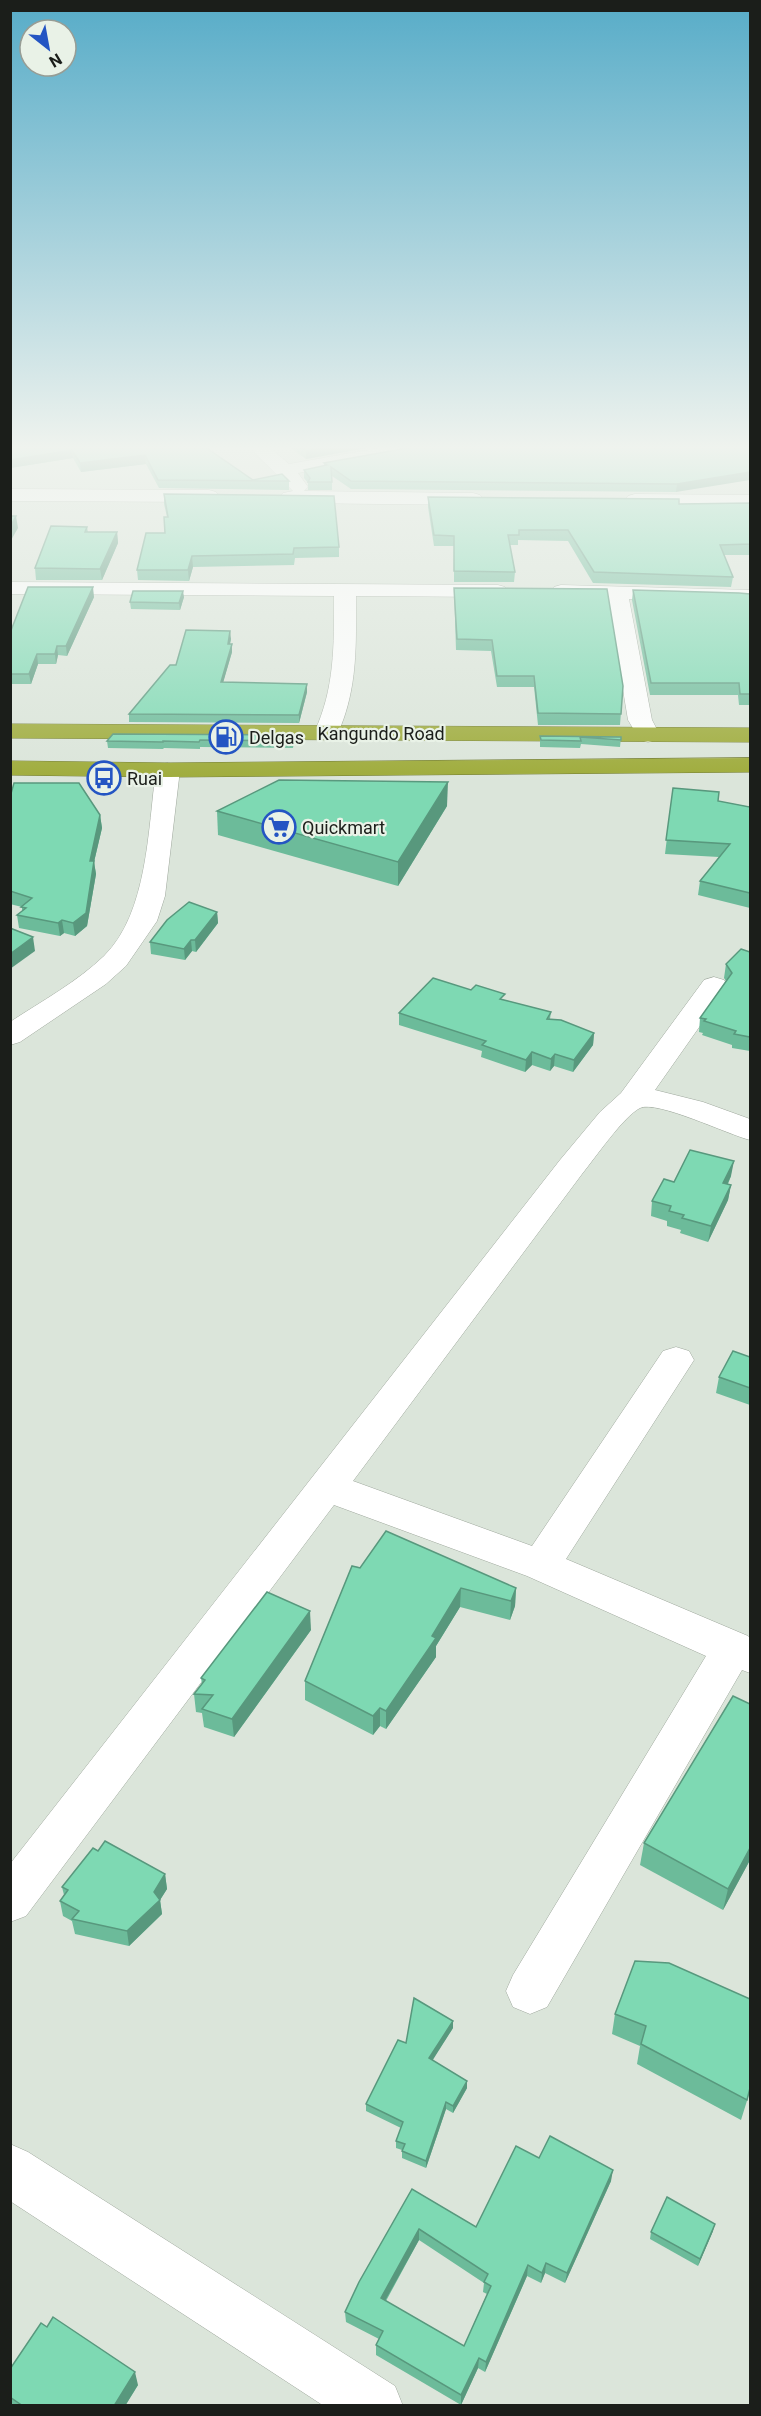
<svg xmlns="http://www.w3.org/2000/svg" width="761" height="2416" font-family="Roboto,sans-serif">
<rect width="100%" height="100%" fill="#dbe5da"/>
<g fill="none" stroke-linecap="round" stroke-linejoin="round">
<g stroke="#9fa89d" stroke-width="1">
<g id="minor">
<path d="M249,447H269L289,464L385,447H425L422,451L416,452L298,473L308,487L304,491L473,493L480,495L483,499L480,503L473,505L290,503L283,501L280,497L283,493L293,491Z"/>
<path d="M10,489L209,490L216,492L219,496L216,500L209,502L10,501Z"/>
<path d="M635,494L750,495V507L628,504L625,500L628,496Z"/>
<path d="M10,582L498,585L505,587L508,591L505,595L498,597L356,596C356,645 358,688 338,733L334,738L326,740L318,738L314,733C335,688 334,645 334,596L10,594Z"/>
<path d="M561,585L750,590V602L629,599L652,720L660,735L656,740L648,742L640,740L628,720L608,599L554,595L551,591L554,587Z"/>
<path d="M168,763L177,765L180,770L165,896L157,921L126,966L106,984L20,1042L10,1045V1022C42,1001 77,982 104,956C148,913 148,828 156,770L159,765Z"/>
<path d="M714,977L724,980L728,986L655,1090L703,1102L750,1119V1140C729,1135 657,1100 640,1108C623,1117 595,1158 582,1174L353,1481L532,1546L663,1351L676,1347L689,1351L694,1360L566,1559L748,1636L750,1638V1673L742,1670L547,2007L530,2014L513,2007L506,1991L513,1975L706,1656L527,1576L334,1505L26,1916L10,1922V1864L560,1160L600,1112L621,1093L704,980Z"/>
<path d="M10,2144L28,2152L395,2386L403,2406H324L10,2201Z"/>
</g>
</g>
<g stroke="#707a2f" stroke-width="1">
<g id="highway">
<path d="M10,724L750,728V742L10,738Z"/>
<path d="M750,758V772L168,777L10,775V761L168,763Z"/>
</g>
</g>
<use href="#minor" fill="#fff" fill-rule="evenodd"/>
<use href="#highway" fill="#9eab3a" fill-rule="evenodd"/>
</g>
<g fill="#6cbb9a" fill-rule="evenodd">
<path d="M10,447L210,450L253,480L289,481V490L159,488L146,464L81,472L73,458L10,468Z"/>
<path d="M289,447H372L306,459Z"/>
<path d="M750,447L676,492L351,489L332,476V490H308V483L304,478V470L324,466V463Z"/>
<path d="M164,494L339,547V557L295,558L294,565L193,567L189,581L138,580L137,570L165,533L167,517L164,504Z"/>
<path d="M428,497L679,504L750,503V555H724L733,577L731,587L593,583L568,541L518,540V545H510L515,572L514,582H454V546H434L428,507Z"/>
<path d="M87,527L88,532H117L118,543L102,580H36L35,568Z"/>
<path d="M454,588L623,686L620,725H538L534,687H497L491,651L456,650Z"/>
<path d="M633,590L750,594V705H739L738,695H650L632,600Z"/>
<path d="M94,597L67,656L58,655L56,664H38L31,684H10V633Z"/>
<path d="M184,597L180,610L131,609L130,602Z"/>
<path d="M231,639L230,644H232V652L223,682L307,684V692L299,723L129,722V714L176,665Z"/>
<path d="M294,735V742L293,748L200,747V749L164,748L163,749L108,748L107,741Z"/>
<path d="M540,736L621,737L620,747L581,744L580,748L540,747Z"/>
<path d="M673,788L718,801L750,807V908L698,895L700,881L719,857L665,854Z"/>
<path d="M10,797L100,815L102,828L94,862L96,874L87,926L75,936L64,933L60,936L19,928L17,915L22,911V907L10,904Z"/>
<path d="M447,806L398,886L218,835L217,811Z"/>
<path d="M217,912L218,923L196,952L192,951L185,960L151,954L150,942Z"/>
<path d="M750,952V1051L732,1048V1045L702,1035L703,1033L699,1032L700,1018L726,981L724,978L726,964Z"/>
<path d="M504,1000L551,1012L550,1019L594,1033L593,1045L573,1072L554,1066L550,1071L532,1065L525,1072L481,1057L482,1051L399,1025V1013Z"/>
<path d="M731,1176L728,1184L731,1185L728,1200L708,1242L680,1233L681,1230L667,1226V1221L651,1216L652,1201L674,1182Z"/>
<path d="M750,1357V1405L716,1393L719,1377Z"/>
<path d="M352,1566L516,1588L515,1606L510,1620L460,1607L436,1646V1657L386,1729L380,1726L373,1735L305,1700V1681Z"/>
<path d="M311,1630L234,1737L204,1727L202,1713L196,1712L194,1694L202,1684L201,1678Z"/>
<path d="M644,1843L750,1860L723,1910L640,1865Z"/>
<path d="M98,1851L165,1874L167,1889L160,1900L162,1914L129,1946L75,1934L72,1921L63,1916L60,1901L64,1895L62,1887Z"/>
<path d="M669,1963L750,2091L741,2120L637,2064L640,2046L612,2034L615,2014Z"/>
<path d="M453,2028L432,2060L467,2088L453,2113L446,2109L426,2168L402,2158V2150L396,2148V2141L401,2128L366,2111V2104L406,2043Z"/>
<path d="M539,2158L611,2181L565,2283L545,2273L541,2283L527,2276L485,2372L478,2368L461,2405L376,2355V2345L379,2339L346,2322L345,2312L412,2189L476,2227ZM419,2240L484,2283L483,2292L487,2294L464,2346L386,2301Z"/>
<path d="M713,2231L698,2266L650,2239L651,2232Z"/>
<path d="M10,2369L138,2385L125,2406H10Z"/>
</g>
<g fill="#58987d">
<path d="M327,447H372L306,459V451Z"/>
<path d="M72,450L73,458L10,468V460Z"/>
<path d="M145,455L146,464L81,472L80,463Z"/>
<path d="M750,472V480L676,492L677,484Z"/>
<path d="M16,516L18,528L10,542V527Z"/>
<path d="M117,532L118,543L102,580L100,569Z"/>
<path d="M192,556L193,567L189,581L188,570Z"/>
<path d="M93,587L94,597L67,656L66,646Z"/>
<path d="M183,591L184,597L180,610L179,603Z"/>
<path d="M230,631L231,639L228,652V644Z"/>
<path d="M232,644V652L221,690V682Z"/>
<path d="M57,646L58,655L56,664L55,654Z"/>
<path d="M37,654L38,664L31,684L29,674Z"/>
<path d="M307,684V692L299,723V715Z"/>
<path d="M448,782L447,806L398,886V862Z"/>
<path d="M100,815L102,828L94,862L96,874L87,926L75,936L73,923L90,861Z"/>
<path d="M217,912L218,923L196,952L195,940Z"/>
<path d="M62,920L64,933L60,936L58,923Z"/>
<path d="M33,937L35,951L10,969V954Z"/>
<path d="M191,940L192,951L185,960L184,949Z"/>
<path d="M594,1033L593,1045L573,1072L574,1060Z"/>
<path d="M532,1052V1065L525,1072L526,1060Z"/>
<path d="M555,1054L554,1066L550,1071L551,1059Z"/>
<path d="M734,1161L731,1176L721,1198L723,1183Z"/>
<path d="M731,1185L728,1200L708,1242L711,1226Z"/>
<path d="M461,1588L460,1607L436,1646V1657L386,1729V1711Z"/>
<path d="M516,1588L515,1606L510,1620L511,1601Z"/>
<path d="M310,1611L311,1630L234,1737L232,1719Z"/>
<path d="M380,1708V1726L373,1735V1716Z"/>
<path d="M750,1848V1860L723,1910L728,1889Z"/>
<path d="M165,1874L167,1889L160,1900L162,1914L129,1946L127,1931Z"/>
<path d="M453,2021V2028L429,2066V2058Z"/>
<path d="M467,2081V2088L453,2113V2106Z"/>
<path d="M446,2102V2109L426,2168V2161Z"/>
<path d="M613,2170L611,2181L565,2283L567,2273Z"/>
<path d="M715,2224L713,2231L698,2266L700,2259Z"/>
<path d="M419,2229V2240L381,2308V2298Z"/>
<path d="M546,2263L545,2273L541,2283L542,2273Z"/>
<path d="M528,2265L527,2276L485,2372L486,2362Z"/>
<path d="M479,2358L478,2368L461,2405V2395Z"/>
<path d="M135,2372L138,2385L125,2406H114Z"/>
</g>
<g fill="#7ed9b3" stroke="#58987d" stroke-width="1.5" fill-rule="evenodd">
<path d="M10,447H205L253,480L282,474L289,481L158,480L145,455L80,463L72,450L10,460Z"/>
<path d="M301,447H327L306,451Z"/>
<path d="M413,447H750V472L677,484L351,481L331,467L332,482H308L310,478L304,470L327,465L324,463Z"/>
<path d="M164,494L334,496L339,547L294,548L293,554L192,556L188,570H137L146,533H165L164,517H168Z"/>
<path d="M428,497L679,499V504L750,503V544L720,545L733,577L594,572L568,530H519V535H508L515,572L454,571V536L434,535Z"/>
<path d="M10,516H16L10,527Z"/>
<path d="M51,526L87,527L85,532H117L100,569L35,568Z"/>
<path d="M28,587H93L66,646H57L55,654H37L29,674H10V633Z"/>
<path d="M454,588L607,589L623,686L621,714L538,713L534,676H497L492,640L457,639Z"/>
<path d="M633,590L739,593L750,594V694H740L739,683H651Z"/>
<path d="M133,591H183L179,603L130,602Z"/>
<path d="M186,630L230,631L228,644H232L221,682L307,684L299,715L129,714L170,665H176Z"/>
<path d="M113,734L294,735L292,741L200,740L199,742L163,741V742L107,741Z"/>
<path d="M540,736L621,737V740L580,737L581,741L541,740Z"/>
<path d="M279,780L448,782L398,862L217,811Z"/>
<path d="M14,783H79L100,815L90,861H94L86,913L73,923L62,920L58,923L17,915L26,908L21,907L32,898L10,891V797Z"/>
<path d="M673,788L719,792L718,801L750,807V893L700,881L730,844L666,840Z"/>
<path d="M189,902L217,912L195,940H191L184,949L150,942L167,920Z"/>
<path d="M10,928L33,937L10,954Z"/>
<path d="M741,949L750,952V1037L734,1034L736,1031L704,1021L706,1019L700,1018L732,973L726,964Z"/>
<path d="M433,978L471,990L476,985L505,994L500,999L551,1012L547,1019L561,1020L594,1033L574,1060L555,1054L551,1059L532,1052L526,1060L482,1045L486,1041L399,1013Z"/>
<path d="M690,1150L734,1161L723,1183L731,1185L711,1226L682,1218L684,1215L669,1211L671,1206L652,1201L664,1179L674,1182Z"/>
<path d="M733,1351L750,1357V1388L719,1377Z"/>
<path d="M386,1531L516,1588L511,1601L461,1588L432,1636L436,1638L386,1711L380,1708L373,1716L305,1681L352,1566L360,1568Z"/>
<path d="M267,1592L310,1611L232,1719L202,1709L213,1695L194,1694L205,1680L201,1678Z"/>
<path d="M733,1696L750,1704V1848L728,1889L644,1843Z"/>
<path d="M105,1841L165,1874L154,1892L160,1900L127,1931L72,1919L79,1911L60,1901L68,1890L62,1887L93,1848L98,1851Z"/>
<path d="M635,1961L669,1963L750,1999V2088L747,2100L641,2044L646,2026L615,2014Z"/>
<path d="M414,1998L453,2021L429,2058L467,2081L453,2106L446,2102L426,2161L402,2151L405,2144L396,2141L403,2122L366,2104L398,2040L406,2043Z"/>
<path d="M550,2136L613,2170L567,2273L546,2263L542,2273L528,2265L486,2362L479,2358L461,2395L376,2345L383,2331L345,2312L359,2282L412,2189L476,2227L516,2146L539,2158ZM419,2229L488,2274L484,2282L491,2286L464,2346L381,2298Z"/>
<path d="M667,2197L715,2224L700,2259L651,2232Z"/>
<path d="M53,2317L135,2372L114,2406H23L10,2397V2369L41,2323L47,2327Z"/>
</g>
<linearGradient id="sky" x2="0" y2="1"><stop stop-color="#57acc8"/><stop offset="0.57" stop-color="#eff3ee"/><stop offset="1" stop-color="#eff3ee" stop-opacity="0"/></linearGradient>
<rect width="761" height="785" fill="url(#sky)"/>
<defs>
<g id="fuel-ring" transform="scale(1.725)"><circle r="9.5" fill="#e9f2e7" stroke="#2455c3" stroke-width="1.5"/><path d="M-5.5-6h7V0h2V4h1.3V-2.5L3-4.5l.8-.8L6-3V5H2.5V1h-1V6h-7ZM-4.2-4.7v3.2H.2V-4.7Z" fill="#2455c3"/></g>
<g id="bus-ring" transform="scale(1.725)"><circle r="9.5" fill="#e9f2e7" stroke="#2455c3" stroke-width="1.5"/><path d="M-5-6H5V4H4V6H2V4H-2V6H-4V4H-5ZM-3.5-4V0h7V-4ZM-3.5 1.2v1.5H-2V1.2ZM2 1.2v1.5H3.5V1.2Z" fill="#2455c3"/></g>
<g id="supermarket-ring" transform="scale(1.725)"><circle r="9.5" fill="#e9f2e7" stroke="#2455c3" stroke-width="1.5"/><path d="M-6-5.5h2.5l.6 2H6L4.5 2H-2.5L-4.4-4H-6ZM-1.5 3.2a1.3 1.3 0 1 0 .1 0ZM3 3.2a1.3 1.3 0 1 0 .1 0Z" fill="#2455c3"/></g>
</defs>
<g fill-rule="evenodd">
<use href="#fuel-ring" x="226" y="737"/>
<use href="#bus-ring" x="104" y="778"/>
<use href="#supermarket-ring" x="279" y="827"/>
</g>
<g text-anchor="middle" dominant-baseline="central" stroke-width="4.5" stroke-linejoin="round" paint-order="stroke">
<g font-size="18" fill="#1b1e1a" stroke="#e9f2e7">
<text x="381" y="733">Kangundo Road</text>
</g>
<g font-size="18" fill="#1b1e1a" stroke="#e9f2e7" text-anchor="start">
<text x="249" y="737">Delgas</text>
<text x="127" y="778">Ruai</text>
<text x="302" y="827">Quickmart</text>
</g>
</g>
<rect width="761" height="2416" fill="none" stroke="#1b1e1a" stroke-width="24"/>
<g transform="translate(48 48) rotate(149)"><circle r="28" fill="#e9f2e7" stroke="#979d95" stroke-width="1.5"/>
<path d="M0-4.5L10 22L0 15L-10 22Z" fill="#2455c3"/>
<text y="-9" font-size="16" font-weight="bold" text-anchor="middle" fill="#1b1e1a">N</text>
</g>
</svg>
